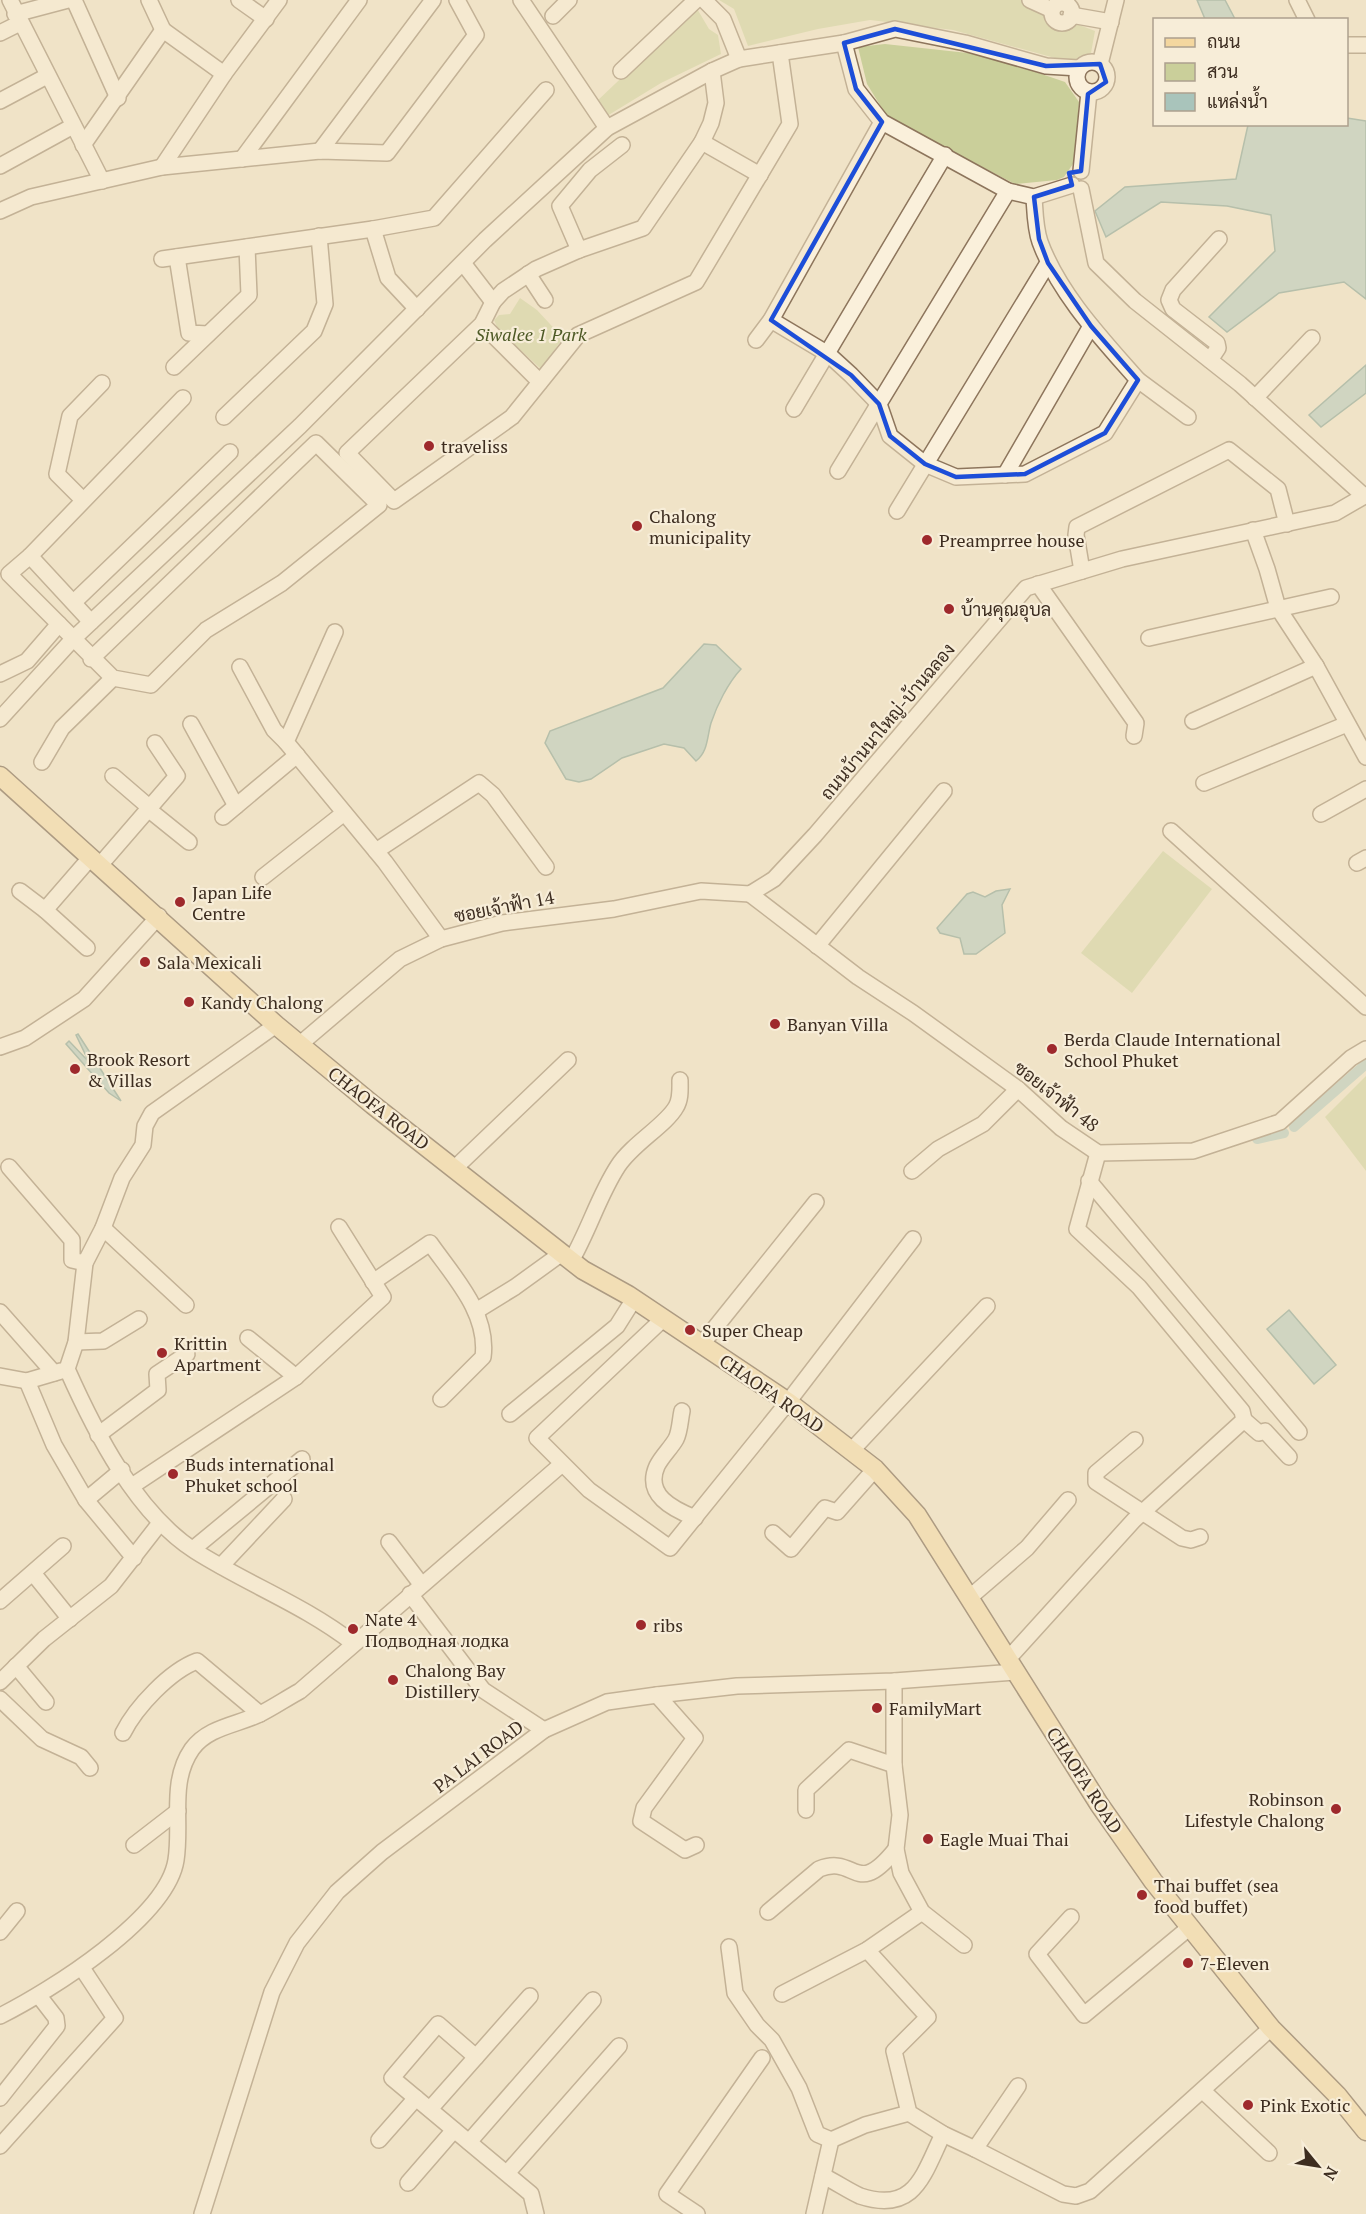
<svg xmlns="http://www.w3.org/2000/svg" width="1366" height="2214" font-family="'PT Serif',Sarabun,serif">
<rect width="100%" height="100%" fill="#f0e3c7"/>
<g fill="#cacf9a">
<path d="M719,0H1023L1043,14L1047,23L1054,28L1074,23L1095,31L1091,53L1073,63L953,30L870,20L818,29L748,46L734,9Z"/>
<path d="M696,7L709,29L718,35L721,54L661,83L607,116L596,102Z"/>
<path d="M885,44L986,55L1065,82L1079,102L1075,161L1064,177L1057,180L1015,184L888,118L867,84L858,47Z"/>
<path d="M520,298L537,310L563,338L541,369L498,329L494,320L499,315L510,314Z"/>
<path d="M1163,851L1212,889L1132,993L1081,953Z"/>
<path d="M1366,1076V1171L1325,1117Z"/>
</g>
<g fill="#a9c4bb" stroke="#6f9389" stroke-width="1.5">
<path d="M1197,0H1225L1235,19H1205Z"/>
<path d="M1347,118L1366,121V299L1344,282L1279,293L1227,332L1209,317L1275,251L1271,215L1227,206L1161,202L1106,237L1095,211L1125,187L1236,179L1248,125L1346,124Z"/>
<path d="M1366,365V393L1321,427L1309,415Z"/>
<path d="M704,644L716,645L741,669C728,683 717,705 711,723C707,737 708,752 696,761L684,748L664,744L622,758L591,779L579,782L566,779L545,743L550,731L663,688Z"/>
<path d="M1010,889L1002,905L1005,933L976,954H964L960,938L940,933L937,928L967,894L973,892L985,897L996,891Z"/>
<path d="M78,1034L121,1101L109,1093L66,1044L69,1041L89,1062L76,1035Z"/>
<path d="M1289,1310L1336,1365L1314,1384L1267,1329Z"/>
</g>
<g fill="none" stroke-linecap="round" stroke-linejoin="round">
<g stroke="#a9c4bb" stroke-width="10">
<path d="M1294,1127L1366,1064"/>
<path d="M1257,1139L1284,1133"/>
</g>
<g stroke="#8d755c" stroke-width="18">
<g id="minor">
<path d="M10,0L102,181"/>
<path d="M74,0L118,98"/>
<path d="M149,0L163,30"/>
<path d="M239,0L266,19"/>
<path d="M521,0L607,128"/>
<path d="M704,0L723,19L739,59"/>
<path d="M1030,0L1052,10"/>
<path d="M1297,0L1307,20"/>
<circle cx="1062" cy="13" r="10"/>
<path d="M15,14L68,0"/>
<path d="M1071,15L1111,22"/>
<path d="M553,16L569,0"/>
<path d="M0,33L20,23"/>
<path d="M844,43L856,89L882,122L1008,191L1034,197L1072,185"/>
<path d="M1346,45H1366"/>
<circle cx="1092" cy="77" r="15"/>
<path d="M1100,64L1116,0"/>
<path d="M621,71L696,0"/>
<path d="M712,71L716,103L711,123L702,142L643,228L579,250L536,269L503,291L493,302L482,324L347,453L394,501L512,417L578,335L696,282L790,124L780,53"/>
<path d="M0,101L47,76"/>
<path d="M702,142L760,175"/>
<path d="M83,145L163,30L224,74"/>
<path d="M320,151L433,0"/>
<path d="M242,159L359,0"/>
<path d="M0,166L73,126"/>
<path d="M162,167L224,74L279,0"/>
<path d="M1081,171L1089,92"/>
<path d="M1081,189L1096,263L1135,301L1240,384L1364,496"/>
<path d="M0,211L31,197L162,167L320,151L387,153L476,35L457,0"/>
<path d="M579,250L560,206L590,170L622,145"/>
<path d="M177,257L189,333L208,334"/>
<path d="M162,259L373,229"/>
<path d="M463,263L493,302"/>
<path d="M528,274L545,300"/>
<path d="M417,309L388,278L373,229L434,218L546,90"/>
<path d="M771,320L828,354L851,375L879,404L890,436L925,464L956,477L1025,474L1105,433L1138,380C1102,339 1059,294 1040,242C1035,228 1035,211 1034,197"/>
<path d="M482,324L540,382"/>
<path d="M756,340L771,320L882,122"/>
<path d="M1210,360L1218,348L1217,343L1173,309L1169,300L1173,290L1219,239"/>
<path d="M174,367L249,295L247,247"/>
<path d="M1138,380L1188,417"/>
<path d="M1255,398L1312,338"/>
<path d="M794,409L945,155"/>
<path d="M224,417L314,331L325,304L319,236"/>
<path d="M838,471L1008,191"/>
<path d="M1005,475L1091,326"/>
<path d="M83,500L57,474L70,416L102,383"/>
<path d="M897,511L1048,263"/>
<path d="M1253,530L1267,569L1278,608L1316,666L1366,757"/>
<path d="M30,556L183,398"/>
<path d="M1082,571L1076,535L1077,527L1229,450L1278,489L1287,524"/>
<path d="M1038,584L1136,723L1134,736"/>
<path d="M74,602L230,452"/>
<path d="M91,622L30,556L9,574L113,678L151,685L206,630L282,583L379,505L316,443L91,659"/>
<path d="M335,632L286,742L385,862L441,939"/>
<path d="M1149,638L1331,597"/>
<path d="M240,667L274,730L286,742"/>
<path d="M0,674L27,661L59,624"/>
<path d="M0,719L73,639L300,426L485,240L607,128L712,71L739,59L844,43L895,29L965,43L1046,66L1079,68"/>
<path d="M1193,721L1316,666"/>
<path d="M191,724L236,806"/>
<path d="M42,762L62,728L113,678"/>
<path d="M113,776L149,807"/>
<path d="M1204,783L1347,724"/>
<path d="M148,809L189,842"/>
<path d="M1321,814L1366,789"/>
<path d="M223,817L297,755"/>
<path d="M1171,831L1366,1007"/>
<path d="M376,851L479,783L493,795L546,867"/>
<path d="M1357,863L1366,858"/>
<path d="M100,865L177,776L155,743"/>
<path d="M263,877L344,813"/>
<path d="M20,891L45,910"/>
<path d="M750,894L774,879L815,835L1026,588L1122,559L1335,513L1366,495"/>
<path d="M750,894L858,977L913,1013L1018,1089L1061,1128L1098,1153L1193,1151L1280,1122L1351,1058L1366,1049"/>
<path d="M817,946L944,791"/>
<path d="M87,948L45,910L91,857"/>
<path d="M276,1025L152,1113L145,1126L143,1145L122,1178L103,1228L85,1263L76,1342L67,1369C95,1432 136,1513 195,1551C247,1584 304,1605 353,1643"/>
<path d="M299,1045L400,959L441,939L502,923L614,909L701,891L750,894"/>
<path d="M0,1047L25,1038L84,999L159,916"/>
<path d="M9,1167L72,1240V1260L85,1263"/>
<path d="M455,1168L568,1060"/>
<path d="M912,1171L938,1149L983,1124L1018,1089"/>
<path d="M1089,1181L1299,1432"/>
<path d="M103,1228L186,1305"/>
<path d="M571,1261C589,1230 599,1195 618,1166C632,1144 666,1125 676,1107C681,1099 680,1089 680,1080"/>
<path d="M373,1282L430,1243C453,1276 489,1313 483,1357L441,1399"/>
<path d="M476,1311L515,1287L562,1253"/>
<path d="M0,1312L54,1373"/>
<path d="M663,1319L537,1438L589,1490L670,1548L788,1402L913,1239"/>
<path d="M248,1338L296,1377"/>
<path d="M76,1342L103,1341L139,1319"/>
<path d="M702,1344L816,1202"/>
<path d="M0,1376L27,1381L61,1371"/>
<path d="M27,1381L54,1445L86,1500L134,1558"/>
<path d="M682,1411C680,1420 680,1431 676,1439C671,1448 662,1456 657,1466C644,1495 673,1509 695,1518"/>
<path d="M510,1414L617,1326L634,1299"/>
<path d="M1244,1420L1259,1433L1265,1431L1289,1457"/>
<path d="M98,1435L158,1390L157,1374L187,1354"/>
<path d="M1135,1440L1096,1473V1482L1182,1538L1191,1540L1200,1537"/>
<path d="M852,1450L987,1306"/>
<path d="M132,1486L296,1377L383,1297L339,1227"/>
<path d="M86,1500L122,1470"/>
<path d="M773,1533L791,1549L825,1508L837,1512L875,1469"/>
<path d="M389,1542L421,1584"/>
<path d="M193,1549L302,1459"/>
<path d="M221,1566L284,1499"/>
<path d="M33,1573L70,1619"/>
<path d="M410,1594L483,1690L544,1730"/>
<path d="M969,1598L1027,1548L1068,1500"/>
<path d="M0,1601L63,1546"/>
<path d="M1007,1660L1134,1520L1244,1420L1242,1411L1139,1287L1077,1229L1098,1153"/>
<path d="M16,1666L46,1702"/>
<path d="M894,1681V1765L900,1815L896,1849L901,1873L922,1912L964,1945"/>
<path d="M0,1682L44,1639L111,1586L160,1523"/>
<path d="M657,1695L695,1738L644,1808L641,1821L685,1850L696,1845"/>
<path d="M0,1699L42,1739L81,1757L90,1768"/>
<path d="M123,1733C136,1707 170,1671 197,1661L260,1714"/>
<path d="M806,1810V1790L849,1750L894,1765"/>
<path d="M134,1845L178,1811"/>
<path d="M768,1912L819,1869C857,1854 855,1900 896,1849"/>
<path d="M1071,1917L1037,1954L1084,2015L1190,1927"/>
<path d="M0,1932L17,1911"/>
<path d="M729,1947L735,1993L757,2025L772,2040L799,2088L817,2134L831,2140"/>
<path d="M867,1950L928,2017L894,2051L909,2113L943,2134L975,2149L1018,2086"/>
<path d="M782,1994L867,1950L922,1912"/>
<path d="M0,2016C50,1991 167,1918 176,1860C182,1822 169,1782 192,1749C208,1727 237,1725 260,1714C274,1707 287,1698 300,1691L562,1464"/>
<path d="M476,2057L438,2024L392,2078L531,2194L536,2214"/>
<path d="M1203,2091L1269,2153"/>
<path d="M0,2098L57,2026L56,2018L39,1996"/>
<path d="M430,2109L530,1996"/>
<path d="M379,2140L416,2098"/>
<path d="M469,2142L593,2000"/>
<path d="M0,2146L115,2018L82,1968"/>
<path d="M975,2149L1063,2194L1076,2196L1090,2191L1271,2028"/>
<path d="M508,2172L619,2046"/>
<path d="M823,2176C836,2182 847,2190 860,2196C915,2214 923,2175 943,2134"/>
<path d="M408,2183L454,2130"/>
<path d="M202,2214L272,1992L297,1943L337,1892L382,1852L544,1730L607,1702L657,1695L737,1686L894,1681L1015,1672"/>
<path d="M697,2214L667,2194L762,2058"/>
<path d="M814,2214L831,2140L865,2125L909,2113"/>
</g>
</g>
<g stroke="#5b4330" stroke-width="21">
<path id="major" d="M0,776L276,1025L373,1105L583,1270L628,1295L788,1402L875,1469L917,1515L1099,1804L1153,1881L1271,2028L1337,2095L1366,2131"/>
</g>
<use href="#minor" stroke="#faf0db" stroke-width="15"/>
<use href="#major" stroke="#f4d79f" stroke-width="18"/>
</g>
<path d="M0 0H1366V2214H0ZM895,29L1046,66L1100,64L1106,82L1088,94L1081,171L1069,173L1072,185L1034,197L1039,239L1048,263L1091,326L1138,380L1105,433L1025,474L956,477L925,464L890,436L879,404L851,375L771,320L882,122L856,89L844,43Z" fill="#f0e3c7" fill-opacity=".55" fill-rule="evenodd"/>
<path fill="none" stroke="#1d4ed8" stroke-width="4.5" stroke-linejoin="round" d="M895,29L1046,66L1100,64L1106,82L1088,94L1081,171L1069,173L1072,185L1034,197L1039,239L1048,263L1091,326L1138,380L1105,433L1025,474L956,477L925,464L890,436L879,404L851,375L771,320L882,122L856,89L844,43Z"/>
<g fill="#9e292c" stroke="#f7edd8" stroke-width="2">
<circle cx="429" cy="446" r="6"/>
<circle cx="637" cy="526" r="6"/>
<circle cx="927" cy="540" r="6"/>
<circle cx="949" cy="609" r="6"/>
<circle cx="180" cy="902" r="6"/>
<circle cx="145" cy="962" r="6"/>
<circle cx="189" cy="1002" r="6"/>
<circle cx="775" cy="1024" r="6"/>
<circle cx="1052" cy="1049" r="6"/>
<circle cx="75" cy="1069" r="6"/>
<circle cx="690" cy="1330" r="6"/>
<circle cx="162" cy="1353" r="6"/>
<circle cx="173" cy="1474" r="6"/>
<circle cx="641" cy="1625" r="6"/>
<circle cx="353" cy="1629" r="6"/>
<circle cx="393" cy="1680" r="6"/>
<circle cx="877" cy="1708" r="6"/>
<circle cx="1336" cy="1809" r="6"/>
<circle cx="928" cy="1839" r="6"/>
<circle cx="1142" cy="1895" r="6"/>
<circle cx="1188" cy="1963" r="6"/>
<circle cx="1248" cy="2105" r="6"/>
</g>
<g text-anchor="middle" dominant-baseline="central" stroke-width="4.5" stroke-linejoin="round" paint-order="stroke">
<g font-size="18" font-style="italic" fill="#4e5a26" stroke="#f7edd8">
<text x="531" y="334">Siwalee 1 Park</text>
</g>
<g font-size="18" fill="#3d2d20" stroke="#f7edd8" text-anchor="start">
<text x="441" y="446">traveliss</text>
<text x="649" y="516">Chalong<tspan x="649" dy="21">municipality</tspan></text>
<text x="939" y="540">Preamprree house</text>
<text x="961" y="609">บ้านคุณอุบล</text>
<text x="192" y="892">Japan Life<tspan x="192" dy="21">Centre</tspan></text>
<text x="157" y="962">Sala Mexicali</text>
<text x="201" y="1002">Kandy Chalong</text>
<text x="787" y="1024">Banyan Villa</text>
<text x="1064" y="1039">Berda Claude International<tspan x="1064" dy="21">School Phuket</tspan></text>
<text x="87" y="1059">Brook Resort<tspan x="87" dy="21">&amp; Villas</tspan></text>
<text x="702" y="1330">Super Cheap</text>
<text x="174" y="1343">Krittin<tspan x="174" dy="21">Apartment</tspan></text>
<text x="185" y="1464">Buds international<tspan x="185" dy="21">Phuket school</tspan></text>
<text x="365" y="1619">Nate 4<tspan x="365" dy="21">Подводная лодка</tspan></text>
<text x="653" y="1625">ribs</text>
<text x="405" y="1670">Chalong Bay<tspan x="405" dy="21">Distillery</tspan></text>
<text x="889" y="1708">FamilyMart</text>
<text x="1324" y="1799" text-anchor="end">Robinson<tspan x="1324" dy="21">Lifestyle Chalong</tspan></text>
<text x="940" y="1839">Eagle Muai Thai</text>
<text x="1154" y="1885">Thai buffet (sea<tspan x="1154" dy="21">food buffet)</tspan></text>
<text x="1200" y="1963">7-Eleven</text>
<text x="1260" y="2105">Pink Exotic</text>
</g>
<g font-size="18" fill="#3d2d20" stroke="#f7edd8">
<text transform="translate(887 721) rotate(-50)">ถนนบ้านนาใหญ่-บ้านฉลอง</text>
<text transform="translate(504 906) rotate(-11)">ซอยเจ้าฟ้า 14</text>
<text transform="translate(1057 1096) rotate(38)">ซอยเจ้าฟ้า 48</text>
<text transform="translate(379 1108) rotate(38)">CHAOFA ROAD</text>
<text transform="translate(772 1393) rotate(35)">CHAOFA ROAD</text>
<text transform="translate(478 1756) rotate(-37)">PA LAI ROAD</text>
<text transform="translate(1085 1780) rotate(57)">CHAOFA ROAD</text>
</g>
</g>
<rect x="1153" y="18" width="195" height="108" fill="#f7edd8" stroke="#ada08e" stroke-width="1.5"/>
<rect x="1165" y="38" width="30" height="9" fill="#f4d79f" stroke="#ada08e" stroke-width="1.5"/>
<text x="1207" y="48" font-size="18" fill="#3d2d20">ถนน</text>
<rect x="1165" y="63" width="30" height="18" fill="#cacf9a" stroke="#ada08e" stroke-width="1.5"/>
<text x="1207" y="78" font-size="18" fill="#3d2d20">สวน</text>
<rect x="1165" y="93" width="30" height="18" fill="#a9c4bb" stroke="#ada08e" stroke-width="1.5"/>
<text x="1207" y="108" font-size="18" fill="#3d2d20">แหล่งน้ำ</text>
<g transform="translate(1318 2166) rotate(120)" stroke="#f7edd8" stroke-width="4.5" paint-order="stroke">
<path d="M0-4.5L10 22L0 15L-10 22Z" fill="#3d2d20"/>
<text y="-9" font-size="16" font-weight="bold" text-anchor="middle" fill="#3d2d20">N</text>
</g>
</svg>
